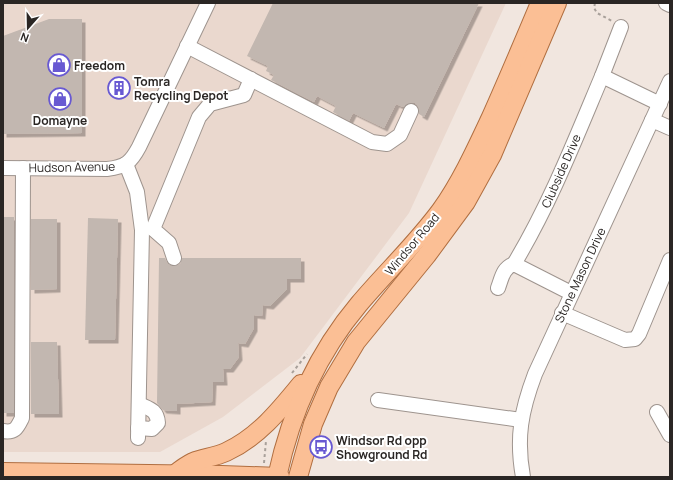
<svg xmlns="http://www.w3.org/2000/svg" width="673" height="480" font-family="Manrope,sans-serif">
<defs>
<filter id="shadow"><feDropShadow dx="3.5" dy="3.5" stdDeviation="0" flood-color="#0004"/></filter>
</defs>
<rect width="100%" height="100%" fill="#f1e6df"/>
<path fill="#ead8ce" d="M3,3H506L409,213L300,358L223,417L160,452H3Z"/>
<g fill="#c2b7b0" filter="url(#shadow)">
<path d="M273,3H479L424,117L419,114V110L415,103H410L403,107L396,104L384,128L353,113L349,121L333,112L336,106L317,96L314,102L271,80L274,75L266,71L268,66L247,56Z"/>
<path d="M49,19H82V133L3,134V36Z"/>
<rect x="3" y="217" width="11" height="196"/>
<path d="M88,218L118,219L115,340H85Z"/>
<path d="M31,219H57V289L31,290Z"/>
<path d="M159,258H165L168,264L173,266L180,264L182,258H301V279H287V289L270,306L263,305L262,316L254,315V328L245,344L238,343L239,357L230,369H223L224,382H213L212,402L177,404V411L163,410L157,403Z"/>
<path d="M31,342H57L59,414H31Z"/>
</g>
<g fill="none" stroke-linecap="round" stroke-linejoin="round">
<g stroke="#9e948e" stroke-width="16">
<g id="minor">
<path d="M666,3L670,5"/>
<path d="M187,46L372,142L387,144L400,135L411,111"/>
<path d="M602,76L621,27"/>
<path d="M652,120L670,128"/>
<path d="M126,164L137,192L142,230L138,438"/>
<path d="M3,168L107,169C126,167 131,162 139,147L208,3"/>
<path d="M174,258L169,243L153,229L199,117L210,104L244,95L251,79"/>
<path d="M514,264C550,204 575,140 602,76L660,104"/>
<path d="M498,288C502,277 503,268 514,264L571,293"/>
<path d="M562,313L625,340L635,339L639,334L670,260"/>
<path d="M378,400L521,420"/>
<path d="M657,412L670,435"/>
<path d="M138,428L152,429L158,423C157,410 150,409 139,404"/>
<path d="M3,431C15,433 17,428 22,418L23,168"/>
<path d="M523,477C516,438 521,411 535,374L670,81"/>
</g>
</g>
<g stroke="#b06e40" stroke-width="20">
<g id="major">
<path d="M3,472L222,475L280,477"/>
<path d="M175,474C180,470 187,465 193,462C203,458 215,457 226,452C258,437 279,411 301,384"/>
<path d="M277,477C291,412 316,355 359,304C386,272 416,244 441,210C461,182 476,149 491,117C508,79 524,41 540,3"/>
<path d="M298,477L313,424L329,387L356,342L427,255L466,202L492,155L557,3"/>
</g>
</g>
<g stroke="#a8a09a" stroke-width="2" stroke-dasharray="3 3" stroke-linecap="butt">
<path d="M595,3L594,8L597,13L612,21"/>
<path d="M292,373L307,354"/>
<path d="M264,463L266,441"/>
</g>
<use href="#minor" stroke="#fff" stroke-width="14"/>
<use href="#major" stroke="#fbbf95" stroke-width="18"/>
</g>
<defs>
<g id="shop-ring" transform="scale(1.15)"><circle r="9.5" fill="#fff" stroke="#6859d2" stroke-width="1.5"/><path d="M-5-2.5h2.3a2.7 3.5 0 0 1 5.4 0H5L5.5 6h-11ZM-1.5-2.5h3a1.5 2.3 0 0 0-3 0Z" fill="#6859d2"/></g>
<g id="building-ring" transform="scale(1.15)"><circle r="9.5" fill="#fff" stroke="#6859d2" stroke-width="1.5"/><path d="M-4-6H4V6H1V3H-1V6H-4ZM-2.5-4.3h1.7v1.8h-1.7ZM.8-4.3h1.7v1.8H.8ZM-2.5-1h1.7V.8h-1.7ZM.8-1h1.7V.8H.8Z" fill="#6859d2"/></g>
<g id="bus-ring" transform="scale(1.15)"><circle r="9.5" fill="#fff" stroke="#6859d2" stroke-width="1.5"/><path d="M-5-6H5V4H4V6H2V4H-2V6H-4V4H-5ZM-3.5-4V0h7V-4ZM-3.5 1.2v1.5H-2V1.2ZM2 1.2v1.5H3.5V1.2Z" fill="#6859d2"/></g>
</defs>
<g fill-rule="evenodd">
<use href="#shop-ring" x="59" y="65"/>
<use href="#building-ring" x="119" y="88"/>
<use href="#shop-ring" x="60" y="99"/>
<use href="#bus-ring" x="321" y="447"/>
</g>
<g text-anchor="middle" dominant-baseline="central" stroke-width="4" stroke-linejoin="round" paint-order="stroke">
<g font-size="12" font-weight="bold" fill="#2a2624" stroke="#fff" text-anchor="start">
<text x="74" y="65">Freedom</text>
<text x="134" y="81">Tomra<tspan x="134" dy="14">Recycling Depot</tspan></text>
<text x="60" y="120" text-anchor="middle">Domayne</text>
<text x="336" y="440">Windsor Rd opp<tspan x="336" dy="14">Showground Rd</tspan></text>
</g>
<g font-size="12" fill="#2a2624" stroke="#fff">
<text transform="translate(72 167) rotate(-1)">Hudson Avenue</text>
<text transform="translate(561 171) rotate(-66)">Clubside Drive</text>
<text transform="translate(412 244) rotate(-50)">Windsor Road</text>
<text transform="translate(580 275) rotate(-65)">Stone Mason Drive</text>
</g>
</g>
<rect width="673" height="480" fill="none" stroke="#2a2624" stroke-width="8"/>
<g transform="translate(28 28) rotate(200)" stroke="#ffffff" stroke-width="3" paint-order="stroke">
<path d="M0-3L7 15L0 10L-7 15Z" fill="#2a2624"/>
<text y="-6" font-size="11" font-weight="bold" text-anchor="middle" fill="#2a2624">N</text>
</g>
</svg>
